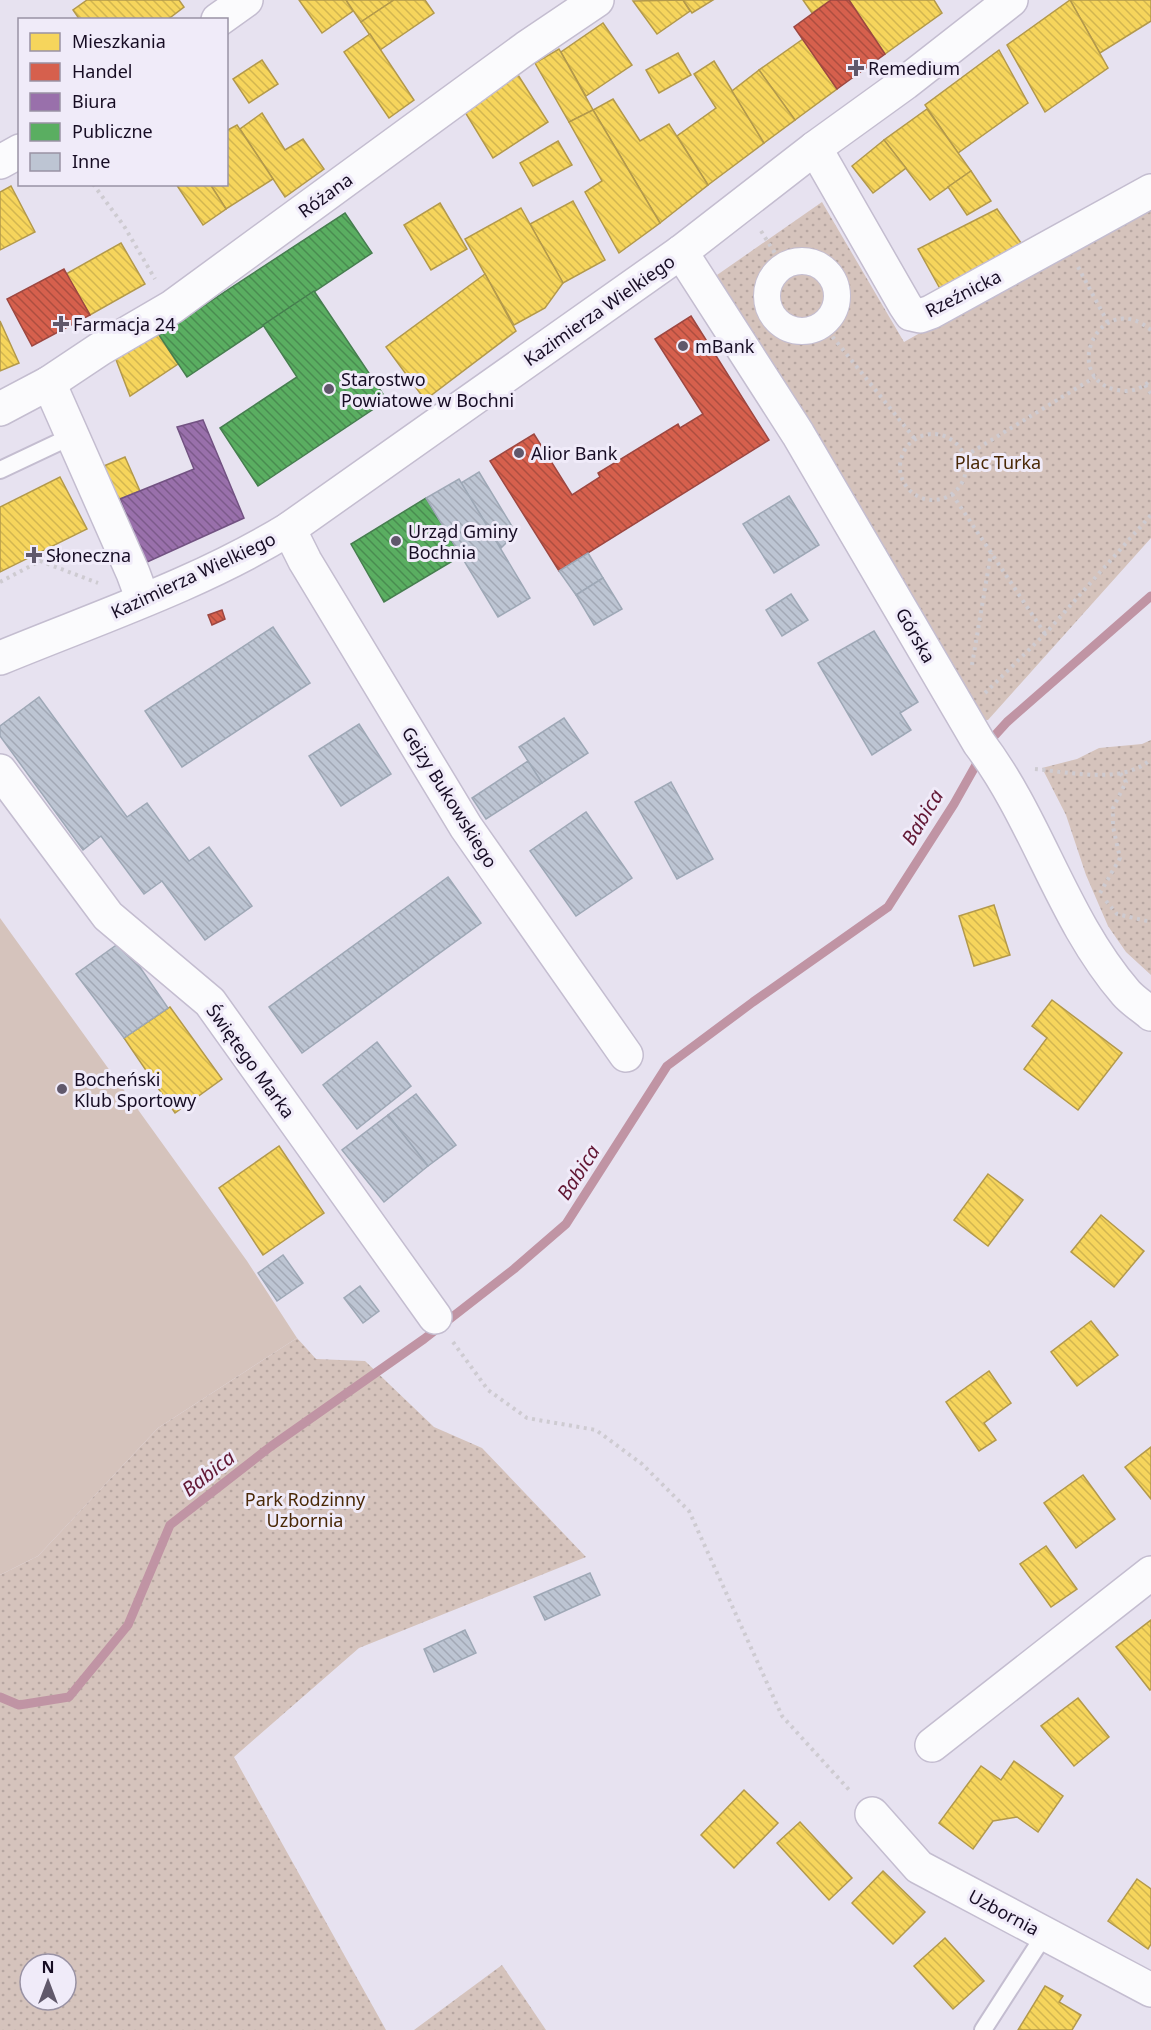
<svg xmlns="http://www.w3.org/2000/svg" width="1151" height="2030" font-family="'Noto Sans',sans-serif">
<defs>
<pattern id="park-dots" width="8" height="8" patternUnits="userSpaceOnUse" patternTransform="scale(1.5)"><rect width="8" height="8" fill="#d5c3bc"/><path d="M2 2h.1M6 6h.1" fill="none" stroke="#b6a6a1" stroke-width="1.8" stroke-linecap="round"/></pattern>
<pattern id="homes-back-hatch" width="6" height="6" patternUnits="userSpaceOnUse" patternTransform="scale(1.5)"><rect width="6" height="6" fill="#f6d55c"/><path d="M-1 5l2 2M0 0l6 6M5-1l2 2" fill="none" stroke="#d2b650"/></pattern>
<pattern id="shops-back-hatch" width="6" height="6" patternUnits="userSpaceOnUse" patternTransform="scale(1.5)"><rect width="6" height="6" fill="#d6604d"/><path d="M-1 5l2 2M0 0l6 6M5-1l2 2" fill="none" stroke="#ad4e40"/></pattern>
<pattern id="offices-back-hatch" width="6" height="6" patternUnits="userSpaceOnUse" patternTransform="scale(1.5)"><rect width="6" height="6" fill="#9970ab"/><path d="M-1 5l2 2M0 0l6 6M5-1l2 2" fill="none" stroke="#7c5a8b"/></pattern>
<pattern id="public-back-hatch" width="6" height="6" patternUnits="userSpaceOnUse" patternTransform="scale(1.5)"><rect width="6" height="6" fill="#5aae61"/><path d="M-1 5l2 2M0 0l6 6M5-1l2 2" fill="none" stroke="#498c50"/></pattern>
<pattern id="building-back-hatch" width="6" height="6" patternUnits="userSpaceOnUse" patternTransform="scale(1.5)"><rect width="6" height="6" fill="#bdc5d3"/><path d="M-1 5l2 2M0 0l6 6M5-1l2 2" fill="none" stroke="#a2a8b5"/></pattern>
</defs>
<rect width="100%" height="100%" fill="#e7e2f0"/>
<path fill="#d5c3bc" d="M0,918L247,1261L297,1338L158,1428L38,1556L0,1575Z"/>
<g fill="url(#park-dots)" fill-rule="evenodd">
<path d="M822,202L904,342L1151,203V538L988,720L969,719L717,275Z"/>
<path d="M1151,740V975L1126,952L1108,926L1086,875L1066,815L1042,768L1077,759L1099,748L1142,744Z"/>
<path d="M297,1338L316,1359L365,1361L434,1427L482,1448L586,1557L359,1648L234,1757L386,2030H0V1575L38,1556L158,1428ZM30,1964H66V2000H30Z"/>
<path d="M502,1965L546,2030H414Z"/>
</g>
<g fill="url(#homes-back-hatch)" stroke="#b3994b" stroke-width="1.5">
<path d="M87,0H179L184,7L167,20H80L73,10Z"/>
<path d="M299,0H346L353,11L322,33Z"/>
<path d="M346,0H394L361,22Z"/>
<path d="M394,0H425L434,13L380,50L361,22Z"/>
<path d="M683,0L690,11L657,34L633,1Z"/>
<path d="M683,0H713L692,13Z"/>
<path d="M803,0H831L812,13Z"/>
<path d="M849,0H934L942,13L885,54Z"/>
<path d="M1070,0H1151V21L1100,53Z"/>
<path d="M1070,0L1108,68L1045,112L1007,45Z"/>
<path d="M603,23L632,65L586,96L561,52Z"/>
<path d="M370,34L414,100L389,118L344,52Z"/>
<path d="M803,39L837,89L795,120L759,70Z"/>
<path d="M559,49L593,110L569,122L535,63Z"/>
<path d="M999,50L1028,103L958,153L925,105Z"/>
<path d="M678,53L691,75L659,93L646,70Z"/>
<path d="M262,60L278,84L249,103L233,79Z"/>
<path d="M714,61L764,143L708,185L677,136L716,108L694,74Z"/>
<path d="M759,70L795,120L764,143L732,91Z"/>
<path d="M518,75L548,122L493,158L465,112Z"/>
<path d="M613,99L640,141L669,124L708,185L660,223L593,110Z"/>
<path d="M927,109L971,171L930,200L884,140Z"/>
<path d="M593,110L660,223L619,253L585,192L602,181L569,122Z"/>
<path d="M262,113L285,150L303,139L324,169L285,197L240,129Z"/>
<path d="M237,125L273,179L226,209L210,184H226V131Z"/>
<path d="M884,140L906,168L873,193L852,166Z"/>
<path d="M558,141L572,165L533,186L520,163Z"/>
<path d="M971,171L991,201L967,215L948,187Z"/>
<path d="M176,184H210L226,209L203,225Z"/>
<path d="M11,186L35,232L0,250V192Z"/>
<path d="M573,201L605,260L563,283L530,224Z"/>
<path d="M440,203L467,249L431,270L404,225Z"/>
<path d="M521,208L563,283L545,308L514,325L465,239Z"/>
<path d="M997,209L1026,250L943,294L918,249Z"/>
<path d="M121,243L145,284L90,315L66,274Z"/>
<path d="M485,274L516,331L425,400L386,347Z"/>
<path d="M0,321L19,363L0,371Z"/>
<path d="M155,329L178,364L130,396L115,357Z"/>
<path d="M125,457L140,491L118,500L104,466Z"/>
<path d="M60,477L87,529L0,572V507Z"/>
<path d="M994,905L1010,955L974,966L959,916Z"/>
<path d="M1052,1000L1122,1053L1078,1110L1024,1069L1047,1038L1032,1026Z"/>
<path d="M170,1007L222,1079L175,1113L124,1038Z"/>
<path d="M279,1146L324,1213L263,1255L219,1188Z"/>
<path d="M988,1174L1023,1200L988,1246L954,1220Z"/>
<path d="M1101,1215L1144,1251L1114,1287L1071,1252Z"/>
<path d="M1091,1321L1118,1355L1077,1386L1051,1352Z"/>
<path d="M989,1371L1011,1403L984,1423L996,1440L979,1451L946,1402Z"/>
<path d="M1151,1447V1499L1125,1467Z"/>
<path d="M1083,1475L1115,1519L1076,1548L1044,1503Z"/>
<path d="M1046,1546L1077,1589L1051,1607L1020,1564Z"/>
<path d="M1151,1620V1689L1150,1690L1116,1647Z"/>
<path d="M1078,1698L1109,1737L1074,1766L1041,1726Z"/>
<path d="M1014,1761L1063,1796L1038,1832L1017,1817L993,1821L973,1849L939,1823L981,1766L1001,1780Z"/>
<path d="M744,1790L778,1823L734,1868L701,1835Z"/>
<path d="M800,1822L852,1878L829,1900L777,1843Z"/>
<path d="M883,1871L925,1912L893,1944L852,1903Z"/>
<path d="M1137,1879L1151,1889V1944L1148,1949L1108,1921Z"/>
<path d="M945,1938L984,1981L953,2009L914,1966Z"/>
<path d="M1045,1986L1063,1996L1059,2002L1081,2015L1072,2030H1018Z"/>
</g>
<g fill="url(#shops-back-hatch)" stroke="#9d4741" stroke-width="1.5">
<path d="M831,0H849L885,54L837,89L794,27Z"/>
<path d="M64,269L90,315L32,346L7,299Z"/>
<path d="M691,316L769,440L559,571L490,461L534,434L572,495L600,477L598,473L678,424L680,428L703,414L655,339Z"/>
<path d="M222,610L225,619L212,625L208,615Z"/>
</g>
<path fill="url(#offices-back-hatch)" stroke="#725282" stroke-width="1.5" d="M203,420L244,518L145,563L120,499L194,469L177,427Z"/>
<g fill="url(#public-back-hatch)" stroke="#467e4f" stroke-width="1.5">
<path d="M345,213L372,253L187,377L159,335Z"/>
<path d="M314,291L387,400L258,486L220,428L297,377L263,325Z"/>
<path d="M426,498L461,556L384,602L351,544Z"/>
</g>
<g fill="none" stroke-linecap="round" stroke-linejoin="round">
<g stroke="#c094a4" stroke-width="9">
<path d="M987,744L1007,722L1151,596"/>
<path d="M0,1697L19,1705L69,1697L128,1625L170,1525L270,1447L424,1339L514,1269L566,1224L667,1066L753,1002L888,907L954,804L981,756"/>
</g>
</g>
<g fill="url(#building-back-hatch)" stroke="#9ea8b6" stroke-width="1.5">
<path d="M479,472L516,533L501,548L461,483Z"/>
<path d="M459,479L530,598L498,617L426,498Z"/>
<path d="M789,496L819,545L774,573L743,524Z"/>
<path d="M588,553L603,578L576,595L559,571Z"/>
<path d="M603,578L622,609L594,625L576,595Z"/>
<path d="M791,594L808,620L782,636L766,610Z"/>
<path d="M273,627L310,683L182,767L145,711Z"/>
<path d="M874,631L918,702L900,713L911,730L872,755L818,663Z"/>
<path d="M39,697L127,817L147,803L189,861L209,847L252,906L205,940L162,881L144,894L101,836L83,850L0,736V726Z"/>
<path d="M564,718L588,753L542,783L519,747Z"/>
<path d="M359,724L391,774L341,806L309,756Z"/>
<path d="M528,761L542,783L486,819L472,798Z"/>
<path d="M671,782L713,859L677,879L635,802Z"/>
<path d="M586,812L632,878L576,916L530,851Z"/>
<path d="M448,877L481,923L302,1053L269,1007Z"/>
<path d="M122,941L168,1008L124,1038L76,974Z"/>
<path d="M377,1042L411,1086L357,1129L323,1085Z"/>
<path d="M416,1094L456,1145L428,1166L388,1115Z"/>
<path d="M388,1115L428,1166L384,1202L342,1150Z"/>
<path d="M283,1255L303,1283L277,1301L258,1273Z"/>
<path d="M360,1286L379,1311L363,1323L344,1298Z"/>
<path d="M590,1573L600,1595L545,1620L534,1597Z"/>
<path d="M465,1630L476,1653L434,1672L424,1649Z"/>
</g>
<g fill="none" stroke-linecap="round" stroke-linejoin="round">
<g stroke="#c4bdd0" stroke-width="20">
<g id="service">
<path d="M0,470L72,436"/>
<path d="M983,2030L1045,1934"/>
</g>
</g>
<g stroke="#c4bdd0" stroke-width="28">
<circle id="pedestrian" cx="802" cy="296" r="35"/>
</g>
<g stroke="#c4bdd0" stroke-width="36">
<g id="minor">
<path d="M218,20L246,0"/>
<path d="M815,148L905,305L911,314L920,316L931,312L1151,191"/>
<path d="M0,162L20,151"/>
<path d="M681,252L798,434L979,743C1038,821 1062,919 1126,993C1133,1001 1143,1007 1151,1014"/>
<path d="M49,383L133,573L143,600"/>
<path d="M0,409L49,383L100,349L172,307L526,48L597,0"/>
<path d="M289,529L305,561L466,827L626,1055"/>
<path d="M0,771L108,916L210,1002L435,1317"/>
<path d="M932,1745L1151,1573"/>
<path d="M872,1814L919,1867L1151,1990"/>
</g>
</g>
<g stroke="#c4bdd0" stroke-width="36">
<path id="tertiary" d="M0,658C97,618 199,584 289,529L681,252L815,148L905,83L1011,0"/>
</g>
<g stroke="#cecbd1" stroke-width="4" stroke-dasharray="3 4.5" stroke-linecap="butt">
<path d="M93,184L124,226L155,279"/>
<path d="M761,231L783,266"/>
<path d="M1078,267L1108,323"/>
<path d="M823,325L915,439"/>
<path d="M1151,330C1100,287 1059,378 1117,390C1130,393 1141,389 1151,380"/>
<path d="M1145,385L1151,394"/>
<circle cx="933" cy="467" r="33"/>
<path d="M965,456L1095,377"/>
<path d="M952,494L1045,634"/>
<path d="M0,582L40,561L98,583"/>
<path d="M972,665L991,553"/>
<path d="M985,693L1045,634L1151,515"/>
<path d="M1035,769C1070,772 1123,785 1151,759"/>
<path d="M1100,893L1120,858L1113,827V808L1126,782L1120,773"/>
<path d="M1106,901L1117,914L1151,922"/>
<path d="M453,1342L488,1390L527,1418L596,1430L642,1464L689,1511L782,1716L851,1792"/>
</g>
<use href="#service" stroke="#fbfbfd" stroke-width="16"/>
<use href="#pedestrian" stroke="#fbfbfd" stroke-width="26"/>
<use href="#minor" stroke="#fbfbfd" stroke-width="33"/>
<use href="#tertiary" stroke="#fbfbfd" stroke-width="33"/>
</g>
<g fill="#60586b" stroke="#f0ebf9" stroke-width="2">
<path d="M853 59h6v6h6v6h-6v6h-6v-6h-6v-6h6z"/>
<path d="M58 315h6v6h6v6h-6v6h-6v-6h-6v-6h6z"/>
<circle cx="683" cy="346" r="6"/>
<circle cx="329" cy="389" r="6"/>
<circle cx="519" cy="453" r="6"/>
<circle cx="396" cy="541" r="6"/>
<path d="M31 546h6v6h6v6h-6v6h-6v-6h-6v-6h6z"/>
<circle cx="62" cy="1089" r="6"/>
</g>
<g text-anchor="middle" dominant-baseline="central" stroke-width="6" stroke-linejoin="round" paint-order="stroke">
<g font-size="18" fill="#170d24" stroke="#f0ebf9" text-anchor="start">
<text x="868" y="68">Remedium</text>
<text x="73" y="324">Farmacja 24</text>
<text x="695" y="346">mBank</text>
<text x="341" y="379">Starostwo<tspan x="341" dy="21">Powiatowe w Bochni</tspan></text>
<text x="531" y="453">Alior Bank</text>
<text x="408" y="531">Urząd Gminy<tspan x="408" dy="21">Bochnia</tspan></text>
<text x="46" y="555">Słoneczna</text>
<text x="74" y="1079">Bocheński<tspan x="74" dy="21">Klub Sportowy</tspan></text>
</g>
<g font-size="18" fill="#170d24" stroke="#f0ebf9">
<text transform="translate(325 195) rotate(-36)">Różana</text>
<text transform="translate(963 293) rotate(-27)">Rzeźnicka</text>
<text transform="translate(599 310) rotate(-35)">Kazimierza Wielkiego</text>
<text transform="translate(193 575) rotate(-25)">Kazimierza Wielkiego</text>
<text transform="translate(916 635) rotate(60)">Górska</text>
<text transform="translate(450 797) rotate(58)">Gejzy Bukowskiego</text>
<text transform="translate(251 1061) rotate(54)">Świętego Marka</text>
<text transform="translate(1004 1912) rotate(28)">Uzbornia</text>
</g>
<g font-size="18" fill="#492806" stroke="#f0ebf9">
<text x="998" y="462">Plac Turka</text>
<text x="305" y="1499">Park Rodzinny<tspan x="305" dy="21">Uzbornia</tspan></text>
</g>
<g font-size="20" font-style="italic" fill="#621734" stroke="#f0ebf9">
<text transform="translate(922 817) rotate(-59)">Babica</text>
<text transform="translate(578 1172) rotate(-57)">Babica</text>
<text transform="translate(208 1473) rotate(-38)">Babica</text>
</g>
</g>
<rect x="18" y="18" width="210" height="168" fill="#f0ebf9" stroke="#9992a4" stroke-width="1.5"/>
<rect x="30" y="33" width="30" height="18" fill="#f6d55c" stroke="#9992a4" stroke-width="1.5"/>
<text x="72" y="48" font-size="18" fill="#170d24">Mieszkania</text>
<rect x="30" y="63" width="30" height="18" fill="#d6604d" stroke="#9992a4" stroke-width="1.5"/>
<text x="72" y="78" font-size="18" fill="#170d24">Handel</text>
<rect x="30" y="93" width="30" height="18" fill="#9970ab" stroke="#9992a4" stroke-width="1.5"/>
<text x="72" y="108" font-size="18" fill="#170d24">Biura</text>
<rect x="30" y="123" width="30" height="18" fill="#5aae61" stroke="#9992a4" stroke-width="1.5"/>
<text x="72" y="138" font-size="18" fill="#170d24">Publiczne</text>
<rect x="30" y="153" width="30" height="18" fill="#bdc5d3" stroke="#9992a4" stroke-width="1.5"/>
<text x="72" y="168" font-size="18" fill="#170d24">Inne</text>
<g transform="translate(48 1982)"><circle r="28" fill="#f0ebf9" stroke="#9992a4" stroke-width="1.5"/>
<path d="M0-4.5L10 22L0 15L-10 22Z" fill="#60586b"/>
<text y="-9" font-size="16" font-weight="bold" text-anchor="middle" fill="#170d24">N</text>
</g>
</svg>
